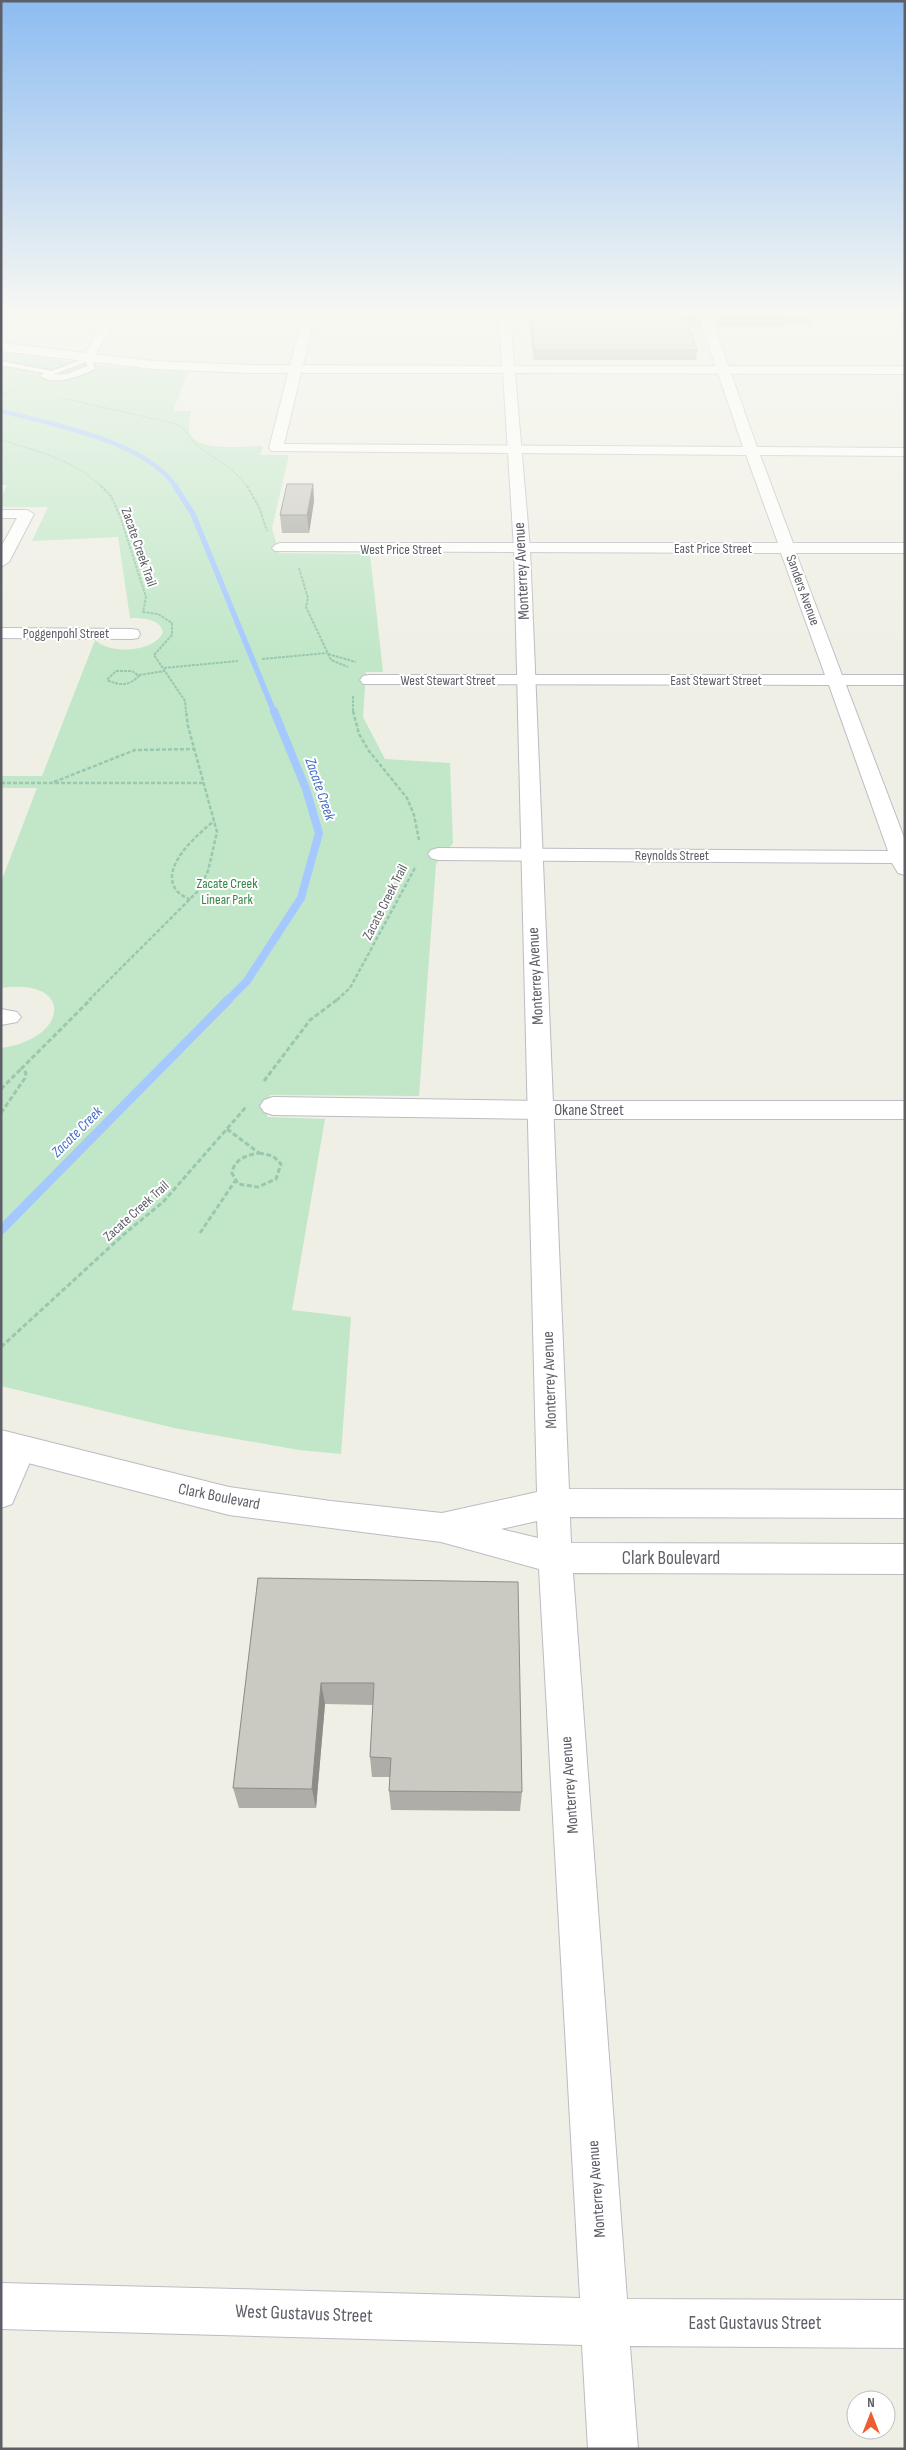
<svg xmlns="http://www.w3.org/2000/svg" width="906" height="2450" font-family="'Sofia Sans Condensed',sans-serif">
<rect width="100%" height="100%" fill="#efefe5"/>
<path fill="#c1e7c8" d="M1,353L109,366L188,372L173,411H191C190,419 187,428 191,435C200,452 245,446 263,446L260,455H289L272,528L279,553L370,554L383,672H366L363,717L385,759L450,763L453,843L436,864L419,1096L270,1095L267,1117L325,1119L292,1310L351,1317L341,1454L299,1450L174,1428L1,1386V1048C69,1039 75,977 1,988V882L37,788H1V776H42L95,640C98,642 101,645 105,646C120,653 156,650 163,632C160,618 141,618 130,618L118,537L32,541L48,507H1V498L7,485H1Z"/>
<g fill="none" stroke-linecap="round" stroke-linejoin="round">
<path stroke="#a5c8ff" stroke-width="4.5" d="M1,411C51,424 146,441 176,487"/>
<path stroke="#a5c8ff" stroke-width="5.5" d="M175,486L193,514L274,712"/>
<path stroke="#a5c8ff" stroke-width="8" d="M228,1000L247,981L301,898L319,833L306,789L274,711"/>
<path stroke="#a5c8ff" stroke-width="9" d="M1,1230L229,999"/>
<g stroke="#bcbdc4" stroke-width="3">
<path id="lane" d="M88,357L92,359L95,369C79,376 56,386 40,376L44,373L1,365V361L52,371ZM86,362L88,366L67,374L52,375Z"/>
</g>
<g stroke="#bcbdc4" stroke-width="2">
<g id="street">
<path d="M108,311H119L92,362H84L82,359Z"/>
<path d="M304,311H316L284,444L743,447L697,311H709L757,447L905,448V456L760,455L793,543H905V553H796L842,675H905V685H846L905,840V875L898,873L892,863L438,860L431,858L428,854L431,850L438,848L888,851L829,685L363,684L360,680L363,676L369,675H825L781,553L275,551L272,548L275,545L280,543H778L746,455L271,451L269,448Z"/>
<path d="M895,311H905V321L901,320Z"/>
<path d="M1,510H27L34,514L9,562L1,567V547L17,518H1Z"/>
<path d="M1,628L132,629L138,630L140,634L138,638L132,639L1,638Z"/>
<path d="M1,1009L17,1012L21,1017L17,1022L1,1025Z"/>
<path d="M273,1097L542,1101H905V1119H542L273,1115L264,1112L260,1106L264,1100Z"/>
<path d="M20,1435L31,1439L36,1448L12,1504L1,1508V1455L9,1439Z"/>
</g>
</g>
<g stroke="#babcc3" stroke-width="2">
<path id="secondary" d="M498,311H510L514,366H905V374L515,373L530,549L569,1489L905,1490V1518L570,1517L571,1543L905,1544V1574L573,1573L627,2299L905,2300V2348L630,2346L638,2449H588L582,2345L1,2329V2283L580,2298L539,1569L441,1542L229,1515L1,1456V1430L229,1487L331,1501L442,1513L537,1492L514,549L503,373H251L153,369L1,351V343L153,361L251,365L502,366ZM537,1521L538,1538L501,1529Z"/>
</g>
<g stroke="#9ac8af" stroke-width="1" stroke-dasharray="2.5 1" stroke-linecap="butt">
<path d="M1,395L21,388"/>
<path d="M62,398L176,424C187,429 188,438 197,445C215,460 234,467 247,487"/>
<path d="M1,440C37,451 75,460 102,487"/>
</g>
<g stroke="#9ac8af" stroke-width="2" stroke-dasharray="3 1" stroke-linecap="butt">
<path d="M101,486L111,496L120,516L146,597L143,612L158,614L172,623V635L154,655L185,701L186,712"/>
<path d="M247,486L259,507L267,531"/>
<path d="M299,568L308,598L306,607L331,660L348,667"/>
<path d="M328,654L356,662"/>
<path d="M262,659L327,653"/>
<path d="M164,668L238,661"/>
<path d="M116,671H132L139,676C129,686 120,686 107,680Z"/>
<path d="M139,675L165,671"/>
<path d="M353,696V712"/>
</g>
<g stroke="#9ac8af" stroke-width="2.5" stroke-dasharray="4 2" stroke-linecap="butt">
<path d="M353,711L359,734L369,751L407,798L414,815L419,840"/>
<path d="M54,782L135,750L194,749"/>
<path d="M1,783H204"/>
<path d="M190,900C186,897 180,895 177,891C158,868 198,834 214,821"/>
<path d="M89,1000L198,891L208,871L217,832L188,726L186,711"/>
<path d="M337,1000L350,988L416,866"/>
</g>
<g stroke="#9ac8af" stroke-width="3" stroke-dasharray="5 2.5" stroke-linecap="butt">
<path d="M264,1081L310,1020L338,999"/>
<path d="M1,1089L22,1068"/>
<path d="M1,1113L25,1078L26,1073L22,1068L91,999"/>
<path d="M227,1129L259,1153"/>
<path d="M259,1153L273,1156L281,1164L276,1179L258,1187L238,1184L232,1173C234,1159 247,1155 259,1153Z"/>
<path d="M200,1233L235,1181"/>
<path d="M1,1347L122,1236L164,1201L246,1107"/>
</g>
<use href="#lane" fill="#fff" fill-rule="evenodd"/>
<use href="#street" fill="#fff" fill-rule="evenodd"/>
<use href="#secondary" fill="#fff" fill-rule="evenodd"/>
</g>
<g fill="#aeada7">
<path d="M534,311L702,318L701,327H689L697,350L696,360H534L529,323L530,314H534Z"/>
<path d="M711,311H810L812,315L811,324H785V327H717Z"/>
<path d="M313,484L314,501L309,533H282L280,515Z"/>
<path d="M258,1578L522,1792L520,1811L391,1810L389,1791L390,1777H372L370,1757L373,1705L325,1704L316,1808H239L233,1788Z"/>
</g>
<g fill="#8d8d88">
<path d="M313,484L314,501L309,533L307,515Z"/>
<path d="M321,1683L325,1704L316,1808L312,1789Z"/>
</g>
<g fill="#cac9c2" stroke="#8d8d88">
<path d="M535,311H699L702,318H686L697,350H534L530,314H535Z"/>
<path d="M715,311H810L812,315H784L786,318H718Z"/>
<path d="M287,484H313L307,515H280Z"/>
<path d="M258,1578L518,1582L522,1792L389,1791L391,1758L370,1757L374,1683H321L312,1789L233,1788Z"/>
</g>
<linearGradient id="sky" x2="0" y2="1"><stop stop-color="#8dbcf1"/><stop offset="0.48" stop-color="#f8f8f3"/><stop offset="1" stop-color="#f8f8f3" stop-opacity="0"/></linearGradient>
<rect width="906" height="654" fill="url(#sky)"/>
<g text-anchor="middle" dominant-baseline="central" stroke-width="4" stroke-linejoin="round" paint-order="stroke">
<g font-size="14" fill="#5d5f66" stroke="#fff">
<text transform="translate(139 547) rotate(71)">Zacate Creek Trail</text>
<text x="713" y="548">East Price Street</text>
<text x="401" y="549">West Price Street</text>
<text transform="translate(803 590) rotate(70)">Sanders Avenue</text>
<text x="66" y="633">Poggenpohl Street</text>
<text x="448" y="680">West Stewart Street</text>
<text x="716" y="680">East Stewart Street</text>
<text x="672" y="855">Reynolds Street</text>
<text transform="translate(385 902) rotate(-63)">Zacate Creek Trail</text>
<text transform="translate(136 1211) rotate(-42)">Zacate Creek Trail</text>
</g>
<g font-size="14" fill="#348646" stroke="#fff">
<text x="227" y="883">Zacate Creek<tspan x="227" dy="16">Linear Park</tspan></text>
</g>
<g font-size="15" font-style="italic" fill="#456dc5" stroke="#fff">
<text transform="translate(320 789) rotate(71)">Zacate Creek</text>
<text transform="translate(77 1132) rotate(-45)">Zacate Creek</text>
</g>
<g font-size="16" fill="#5d5f66" stroke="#fff">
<text transform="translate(522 571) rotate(-93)">Monterrey Avenue</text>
<text transform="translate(536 976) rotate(-93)">Monterrey Avenue</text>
<text x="589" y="1110">Okane Street</text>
<text transform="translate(550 1380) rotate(-92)">Monterrey Avenue</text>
<text transform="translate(219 1497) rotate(11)">Clark Boulevard</text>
<text transform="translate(570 1785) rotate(-94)">Monterrey Avenue</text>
<text transform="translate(597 2189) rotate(-94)">Monterrey Avenue</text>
</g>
<g font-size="19" fill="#5d5f66" stroke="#fff">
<text x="671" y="1558">Clark Boulevard</text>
<text transform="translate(304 2314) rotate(2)">West Gustavus Street</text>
<text x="755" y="2323">East Gustavus Street</text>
</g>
</g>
<rect width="906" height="2450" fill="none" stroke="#5d5f66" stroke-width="5"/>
<g transform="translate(871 2415)"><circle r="24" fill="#ffffff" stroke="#bebfc2"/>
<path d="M0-4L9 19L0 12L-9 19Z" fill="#ec5e2f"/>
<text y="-8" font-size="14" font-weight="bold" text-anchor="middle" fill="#5d5f66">N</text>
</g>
</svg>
